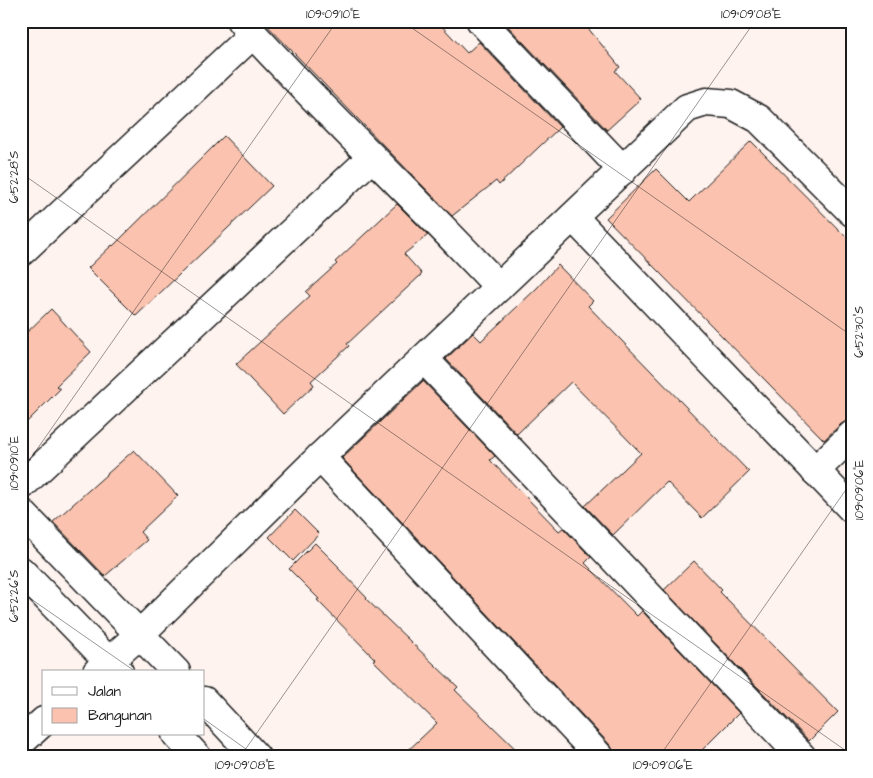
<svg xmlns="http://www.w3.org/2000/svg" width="873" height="778" font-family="'Architects Daughter',sans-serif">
<rect width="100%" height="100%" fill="#fef3ef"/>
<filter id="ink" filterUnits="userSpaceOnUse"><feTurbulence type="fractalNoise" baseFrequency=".02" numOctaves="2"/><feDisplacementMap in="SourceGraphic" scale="10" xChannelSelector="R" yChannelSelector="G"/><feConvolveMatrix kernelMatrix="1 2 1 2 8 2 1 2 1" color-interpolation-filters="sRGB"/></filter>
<g filter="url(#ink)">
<g fill="#fbc3af" stroke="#1c1c1c">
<path d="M263,21H437L467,53L479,42L560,127L499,185L496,181L452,216Z"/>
<path d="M503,21H582L620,67L615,71L641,99L607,130Z"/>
<path d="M224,136L272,186L136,316L88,268L112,245L113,246Z"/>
<path d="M751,141L852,243V419L841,424L824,440L606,218L656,169L689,202Z"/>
<path d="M397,204L428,235L404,254L422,274L347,344L349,346L311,381L314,385L283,414L236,364L310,296L306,292L337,264L335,262Z"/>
<path d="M558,265L593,301L588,306L749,472L702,518L667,482L613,535L585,506L641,453L571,382L517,434L446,359L473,333L481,341L537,288Z"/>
<path d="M51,309L91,352L56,386L60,389L21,428V338Z"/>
<path d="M423,381L495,456L490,460L559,531L563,528L591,557L585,563L637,616L642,611L739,713L695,757H615L611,746L342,458Z"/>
<path d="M134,450L178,496L140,532L147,540L105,576L53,522Z"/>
<path d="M295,510L319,534L293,561L269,537Z"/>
<path d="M315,543L339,567L338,568L367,598L366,599L458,687L455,690L524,757H401L437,723L373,660L375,659L317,600L319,599L289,569Z"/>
<path d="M694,561L722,590L720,592L838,712L809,741L664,590Z"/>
</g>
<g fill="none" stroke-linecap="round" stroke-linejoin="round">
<g stroke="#1c1c1c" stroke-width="31">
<g id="street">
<path d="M241,21C324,112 415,197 499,287"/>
<path d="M481,21L623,170"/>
<path d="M573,217L852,509"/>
<path d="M21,252L253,34"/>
<path d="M424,359L802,757"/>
<path d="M320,457L600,757"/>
<path d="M815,471L852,435"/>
<path d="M21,486L372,157"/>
<path d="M21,512L176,672"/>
<path d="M21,571L119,672"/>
<path d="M97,672L140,634L320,457L687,108L706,102L731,104L759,119L852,212"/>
<path d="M204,701L256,757"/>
<path d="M176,734L197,757"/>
<path d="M21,742L44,721"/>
</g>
</g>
<use href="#street" stroke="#fff" stroke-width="28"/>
</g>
</g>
<path fill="none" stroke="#1c1c1c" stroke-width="1" stroke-opacity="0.45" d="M402,21L852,336M21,173L852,755M21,472L337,21M21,592L136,672M204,719L257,757M240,757L755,21M659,757L852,481"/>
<rect width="873" height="778" fill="none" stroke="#fff" stroke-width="55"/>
<rect x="42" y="670" width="162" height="65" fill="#ffffff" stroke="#a4a4a4"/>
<rect x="52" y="687" width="25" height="8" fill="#ffffff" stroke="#a4a4a4"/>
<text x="88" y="696" font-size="15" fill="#1c1c1c">Jalan</text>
<rect x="52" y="708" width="25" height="15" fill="#fbc3af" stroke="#a4a4a4"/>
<text x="88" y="720" font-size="15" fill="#1c1c1c">Bangunan</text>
<rect x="28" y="28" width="818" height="722" fill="none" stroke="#1c1c1c" stroke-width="2"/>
<g font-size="12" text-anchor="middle" fill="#1c1c1c">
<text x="333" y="18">109°09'10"E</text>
<text x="751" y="18">109°09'08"E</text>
<text transform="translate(14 177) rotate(-90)" y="4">6°52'28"S</text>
<text transform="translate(859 332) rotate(-90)" y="4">6°52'30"S</text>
<text transform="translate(14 463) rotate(-90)" y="4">109°09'10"E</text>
<text transform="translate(859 490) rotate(-90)" y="4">109°09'06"E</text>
<text transform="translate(14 596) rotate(-90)" y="4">6°52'26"S</text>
<text x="245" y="769">109°09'08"E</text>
<text x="663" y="769">109°09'06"E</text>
</g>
</svg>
